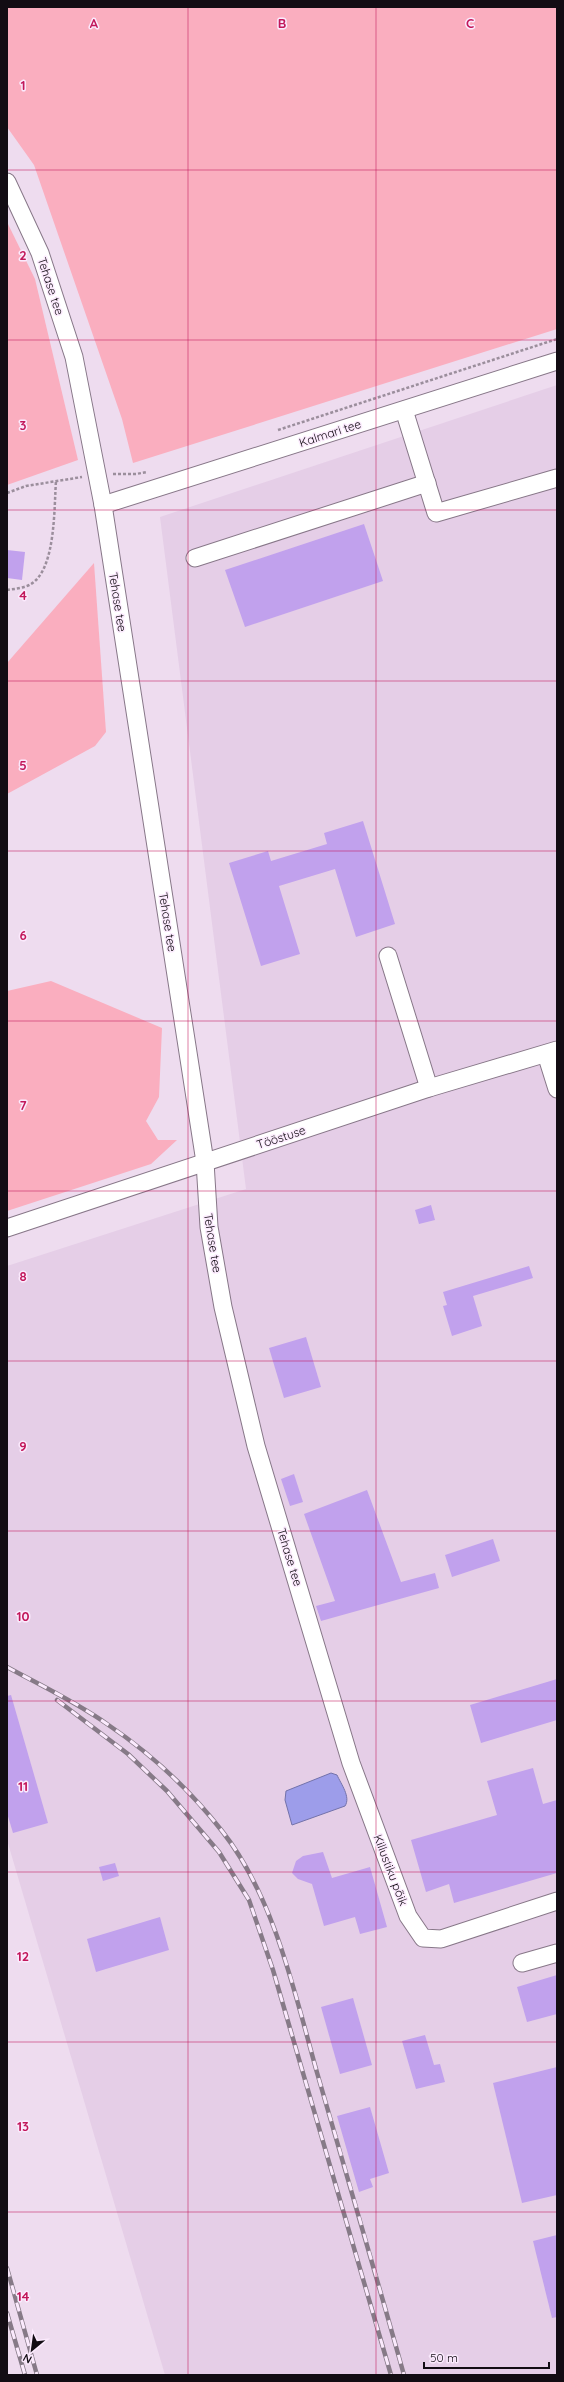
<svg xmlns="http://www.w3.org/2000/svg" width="564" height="2382" font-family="Quicksand,sans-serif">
<rect width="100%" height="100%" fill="#eedcef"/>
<path fill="#e5cee7" d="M557,385V2375H165L7,1840V1266L246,1189L160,517Z"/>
<g fill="#faaebf">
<path d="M7,7H557V329L133,463L122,419L34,165L7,127Z"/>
<path d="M7,222L35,279L78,460L7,485Z"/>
<path d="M94,563L106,732L95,746L7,794V663Z"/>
<path d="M51,981L162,1028L159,1097L146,1121L158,1140H177L151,1164L7,1211V991Z"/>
</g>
<path fill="#9d9dea" stroke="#7372aa" d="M331,1773L337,1775C341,1784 351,1797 345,1806L292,1825L285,1800L286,1791Z"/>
<g fill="#c1a1ed">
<path d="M364,524L383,581L245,627L225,570Z"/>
<path d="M7,550L25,552L22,580L7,578Z"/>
<path d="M363,821L395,924L356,937L335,869L279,886L300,954L261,966L229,863L268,851L271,861L327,844L324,833Z"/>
<path d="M431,1205L435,1220L419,1224L415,1210Z"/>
<path d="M529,1266L533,1278L473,1296L482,1326L452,1336L443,1306L447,1305L443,1292Z"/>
<path d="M306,1337L321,1387L284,1398L269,1348Z"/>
<path d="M294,1474L303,1502L290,1506L281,1479Z"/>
<path d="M367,1490L401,1582L435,1573L439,1588L321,1621L316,1606L335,1601L304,1514Z"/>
<path d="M493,1539L500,1561L452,1577L445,1555Z"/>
<path d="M557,1679V1720L481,1743L470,1705Z"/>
<path d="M11,1695L48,1823L13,1833L7,1813V1696Z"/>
<path d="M533,1768L543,1804L557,1800V1873L454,1903L449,1884L426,1892L411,1840L497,1815L487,1781Z"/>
<path d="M323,1852L332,1878L370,1867L387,1927L360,1934L355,1917L324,1926L312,1884L298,1879L292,1873L296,1861L303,1856Z"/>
<path d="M115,1863L119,1876L103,1881L99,1867Z"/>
<path d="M160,1917L169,1950L96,1972L87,1939Z"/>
<path d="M557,1975V2014L527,2022L517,1987Z"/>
<path d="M353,1998L372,2065L340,2074L321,2007Z"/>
<path d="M425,2035L434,2065L440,2064L445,2082L416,2089L402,2041Z"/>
<path d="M557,2067V2195L522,2203L493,2083Z"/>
<path d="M370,2107L389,2173L370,2179L373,2187L359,2192L337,2116Z"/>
<path d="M557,2235V2317L552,2318L533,2241Z"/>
</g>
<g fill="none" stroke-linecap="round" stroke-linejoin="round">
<g stroke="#877788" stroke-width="19">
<g id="minor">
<path d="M7,182L40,253L74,357L103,505L205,1162L209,1227L223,1307L256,1446L351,1763L408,1916L423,1938L441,1939L557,1901"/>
<path d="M404,410L436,513L557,478"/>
<path d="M103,505L557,361"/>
<path d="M195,558L427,483"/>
<path d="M388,956L429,1088"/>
<path d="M546,1054L557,1089"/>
<path d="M7,1228L429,1088L557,1050"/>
<path d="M522,1963L557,1953"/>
</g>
</g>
<g stroke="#9b8e9c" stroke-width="2.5" stroke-dasharray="3 2" stroke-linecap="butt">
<path d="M278,430L557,339"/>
<path d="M113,474H136L147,472"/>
<path d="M7,493L26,486L82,477"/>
<path d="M7,590C14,589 25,588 31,584C56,569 54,507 56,481"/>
</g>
<use href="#minor" stroke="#fff" stroke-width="17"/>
<g stroke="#867a87" stroke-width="4.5">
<g id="rail">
<path d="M7,1667C40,1685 76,1702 107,1724C150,1753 190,1790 222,1831C275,1898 295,1995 318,2076C347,2175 376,2275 404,2375"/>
<path d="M57,1700L128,1754L167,1791L219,1852L249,1900L273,1970L391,2375"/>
<path d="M7,2268L37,2375"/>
<path d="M7,2313L25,2375"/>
</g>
</g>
<use href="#rail" stroke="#fbeafd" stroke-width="3" stroke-dasharray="9" stroke-linecap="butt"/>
</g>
<path fill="none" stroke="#c2185b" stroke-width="1" stroke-opacity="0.55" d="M188,7V2375M376,7V2375M7,170H557M7,340H557M7,510H557M7,681H557M7,851H557M7,1021H557M7,1191H557M7,1361H557M7,1531H557M7,1701H557M7,1872H557M7,2042H557M7,2212H557"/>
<g text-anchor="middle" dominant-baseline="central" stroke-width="3" stroke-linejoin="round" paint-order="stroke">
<g font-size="12" fill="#120c13" stroke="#fbeafd">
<text transform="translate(51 286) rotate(72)">Tehase tee</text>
<text transform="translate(330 433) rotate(-18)">Kalmari tee</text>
<text transform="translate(118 602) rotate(81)">Tehase tee</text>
<text transform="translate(168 922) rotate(81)">Tehase tee</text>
<text transform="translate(281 1137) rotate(-18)">Tööstuse</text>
<text transform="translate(213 1243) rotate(81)">Tehase tee</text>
<text transform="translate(290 1557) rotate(73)">Tehase tee</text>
<text transform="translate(391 1870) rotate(69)">Killustiku põik</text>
</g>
</g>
<g font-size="13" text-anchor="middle" font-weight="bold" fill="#c2185b" stroke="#fbeafd" stroke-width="3" stroke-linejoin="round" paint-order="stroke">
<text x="94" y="28">A</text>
<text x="282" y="28">B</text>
<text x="470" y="28">C</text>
<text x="23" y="90">1</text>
<text x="23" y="260">2</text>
<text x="23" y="430">3</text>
<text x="23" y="600">4</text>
<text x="23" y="770">5</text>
<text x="23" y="940">6</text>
<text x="23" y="1110">7</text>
<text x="23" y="1281">8</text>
<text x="23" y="1451">9</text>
<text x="23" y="1621">10</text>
<text x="23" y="1791">11</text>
<text x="23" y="1961">12</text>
<text x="23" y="2131">13</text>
<text x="23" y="2301">14</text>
</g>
<rect width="564" height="2382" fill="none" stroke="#120c13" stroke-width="16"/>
<g transform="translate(32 2350) rotate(209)" stroke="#fbeafd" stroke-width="3" paint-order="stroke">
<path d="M0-3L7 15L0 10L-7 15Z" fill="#120c13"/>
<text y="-6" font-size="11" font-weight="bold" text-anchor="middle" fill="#120c13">N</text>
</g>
<path d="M424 2362v6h125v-6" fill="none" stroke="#120c13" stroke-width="2"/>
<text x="430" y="2362" font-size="12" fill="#120c13" stroke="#fbeafd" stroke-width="3" paint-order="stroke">50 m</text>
</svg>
